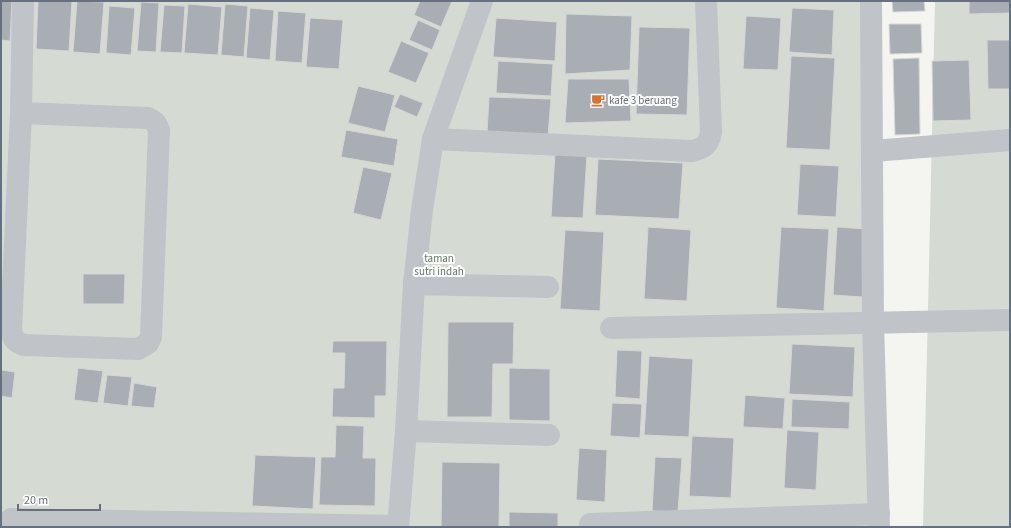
<svg xmlns="http://www.w3.org/2000/svg" width="1011" height="528" font-family="'Source Sans 3',sans-serif">
<rect width="100%" height="100%" fill="#f4f5f1"/>
<g fill="#d5dbd3">
<path d="M1,1H872L882,527H1Z"/>
<path d="M935,1H1010V527H923Z"/>
</g>
<g fill="#a9aeb5" stroke="#d6d6d4">
<path d="M1,1H12L10,41L1,40Z"/>
<path d="M38,1H72L69,51L36,49Z"/>
<path d="M77,1L104,2L100,54L73,52Z"/>
<path d="M420,1H452L441,27L414,15Z"/>
<path d="M892,1H924L925,11L893,12Z"/>
<path d="M969,1H1010V13L969,14Z"/>
<path d="M141,2L159,3L156,52L137,51Z"/>
<path d="M188,4L222,7L218,55L184,53Z"/>
<path d="M225,4L248,6L244,57L221,55Z"/>
<path d="M164,5L185,6L182,53L160,52Z"/>
<path d="M109,6L135,8L131,55L106,53Z"/>
<path d="M250,8L274,10L270,60L246,58Z"/>
<path d="M792,8L834,10L832,55L789,52Z"/>
<path d="M278,11L306,13L302,63L275,61Z"/>
<path d="M566,14L632,16L630,70L565,74Z"/>
<path d="M746,16L781,18L778,70L743,69Z"/>
<path d="M310,18L343,20L339,69L306,67Z"/>
<path d="M496,18L557,22L555,61L493,57Z"/>
<path d="M418,20L440,30L432,50L409,40Z"/>
<path d="M889,24H921L922,53L890,54Z"/>
<path d="M639,27L690,28L687,115L636,114Z"/>
<path d="M987,40H1010V89H988Z"/>
<path d="M401,41L429,53L416,83L388,72Z"/>
<path d="M791,56L835,58L830,150L786,148Z"/>
<path d="M919,58L920,134L895,135L893,59Z"/>
<path d="M969,60L971,120L933,121L932,61Z"/>
<path d="M498,61L553,64L551,96L496,93Z"/>
<path d="M568,79H629L631,121L565,123Z"/>
<path d="M358,86L395,95L385,132L348,123Z"/>
<path d="M400,94L423,103L417,117L394,107Z"/>
<path d="M489,97L551,99L548,136L487,133Z"/>
<path d="M346,130L398,139L394,166L341,157Z"/>
<path d="M555,153L587,155L583,218L551,217Z"/>
<path d="M598,159L683,163L679,219L595,215Z"/>
<path d="M800,164L839,166L836,217L797,215Z"/>
<path d="M363,167L392,173L381,220L353,213Z"/>
<path d="M648,227L691,230L687,301L644,299Z"/>
<path d="M781,227L829,229L824,311L776,308Z"/>
<path d="M837,227L867,229L863,297L833,295Z"/>
<path d="M565,230L604,232L600,311L560,309Z"/>
<path d="M83,274H125L124,304H83Z"/>
<path d="M448,322H514L513,364H493L492,417H447Z"/>
<path d="M333,341H387L386,396H375V418L332,417L333,388H344L345,353H332Z"/>
<path d="M792,344L855,347L853,397L789,394Z"/>
<path d="M617,350L642,351L640,399L615,397Z"/>
<path d="M649,356L693,359L689,437L644,435Z"/>
<path d="M78,368L103,371L98,403L74,400Z"/>
<path d="M509,368L550,369V421L509,420Z"/>
<path d="M1,370L15,372L12,398L1,396Z"/>
<path d="M107,375L132,377L128,406L103,403Z"/>
<path d="M134,383L157,387L154,408L131,406Z"/>
<path d="M745,395L785,398L783,429L743,427Z"/>
<path d="M792,399L850,402L849,429L791,427Z"/>
<path d="M612,403L642,404L640,438L610,436Z"/>
<path d="M336,425L364,426L363,458H376L375,506L319,505L321,457H335Z"/>
<path d="M787,430L819,432L816,490L784,488Z"/>
<path d="M692,436L734,438L731,498L689,496Z"/>
<path d="M579,448L607,450L605,502L576,500Z"/>
<path d="M255,455L316,457L313,509L252,506Z"/>
<path d="M655,457L682,458L678,512L652,511Z"/>
<path d="M442,462L500,463L499,527H441Z"/>
<path d="M509,512L558,513V527H509Z"/>
</g>
<g fill="none" stroke-linecap="round" stroke-linejoin="round">
<g stroke="#c0c3c7" stroke-width="22">
<path d="M871,1L873,323L879,527"/>
<path d="M21,113L148,118C155,121 156,123 159,130L151,337L148,343L138,349L24,345C15,342 13,339 11,330L21,113L23,1"/>
<path d="M433,139L692,151C704,148 709,145 711,132L706,1"/>
<path d="M873,151L1010,140"/>
<path d="M414,284L548,287"/>
<path d="M611,328L1010,320"/>
<path d="M406,431L549,435"/>
<path d="M11,519L398,526"/>
<path d="M590,524L879,514"/>
<path d="M398,527L406,431L414,284L422,210L433,139L482,1"/>
</g>
</g>
<defs>
<g id="cafe-bare" transform="scale(1.08)"><path d="M-5.5-4.5H6V0H3Q3 3.5 0 3.5H-2.5Q-5.5 3.5-5.5 0ZM3-3.2v2h1.7v-2ZM-6 4.5H4V6H-6Z" fill="#d67330" stroke="#fff" stroke-width="2.5" paint-order="stroke"/></g>
</defs>
<g fill-rule="evenodd">
<use href="#cafe-bare" x="598" y="100"/>
</g>
<g text-anchor="middle" dominant-baseline="central" stroke-width="4" stroke-linejoin="round" paint-order="stroke">
<g font-size="11" fill="#667080" stroke="#fff" text-anchor="start">
<text x="609" y="100">kafe 3 beruang</text>
</g>
<g font-size="11" fill="#657864" stroke="#fff">
<text x="439" y="258">taman<tspan x="439" dy="13">sutri indah</tspan></text>
</g>
</g>
<rect width="1011" height="528" fill="none" stroke="#667080" stroke-width="4"/>
<path d="M18 504v6h82v-6" fill="none" stroke="#667080" stroke-width="2"/>
<text x="24" y="504" font-size="12" fill="#667080" stroke="#ffffff" stroke-width="3" paint-order="stroke">20 m</text>
</svg>
